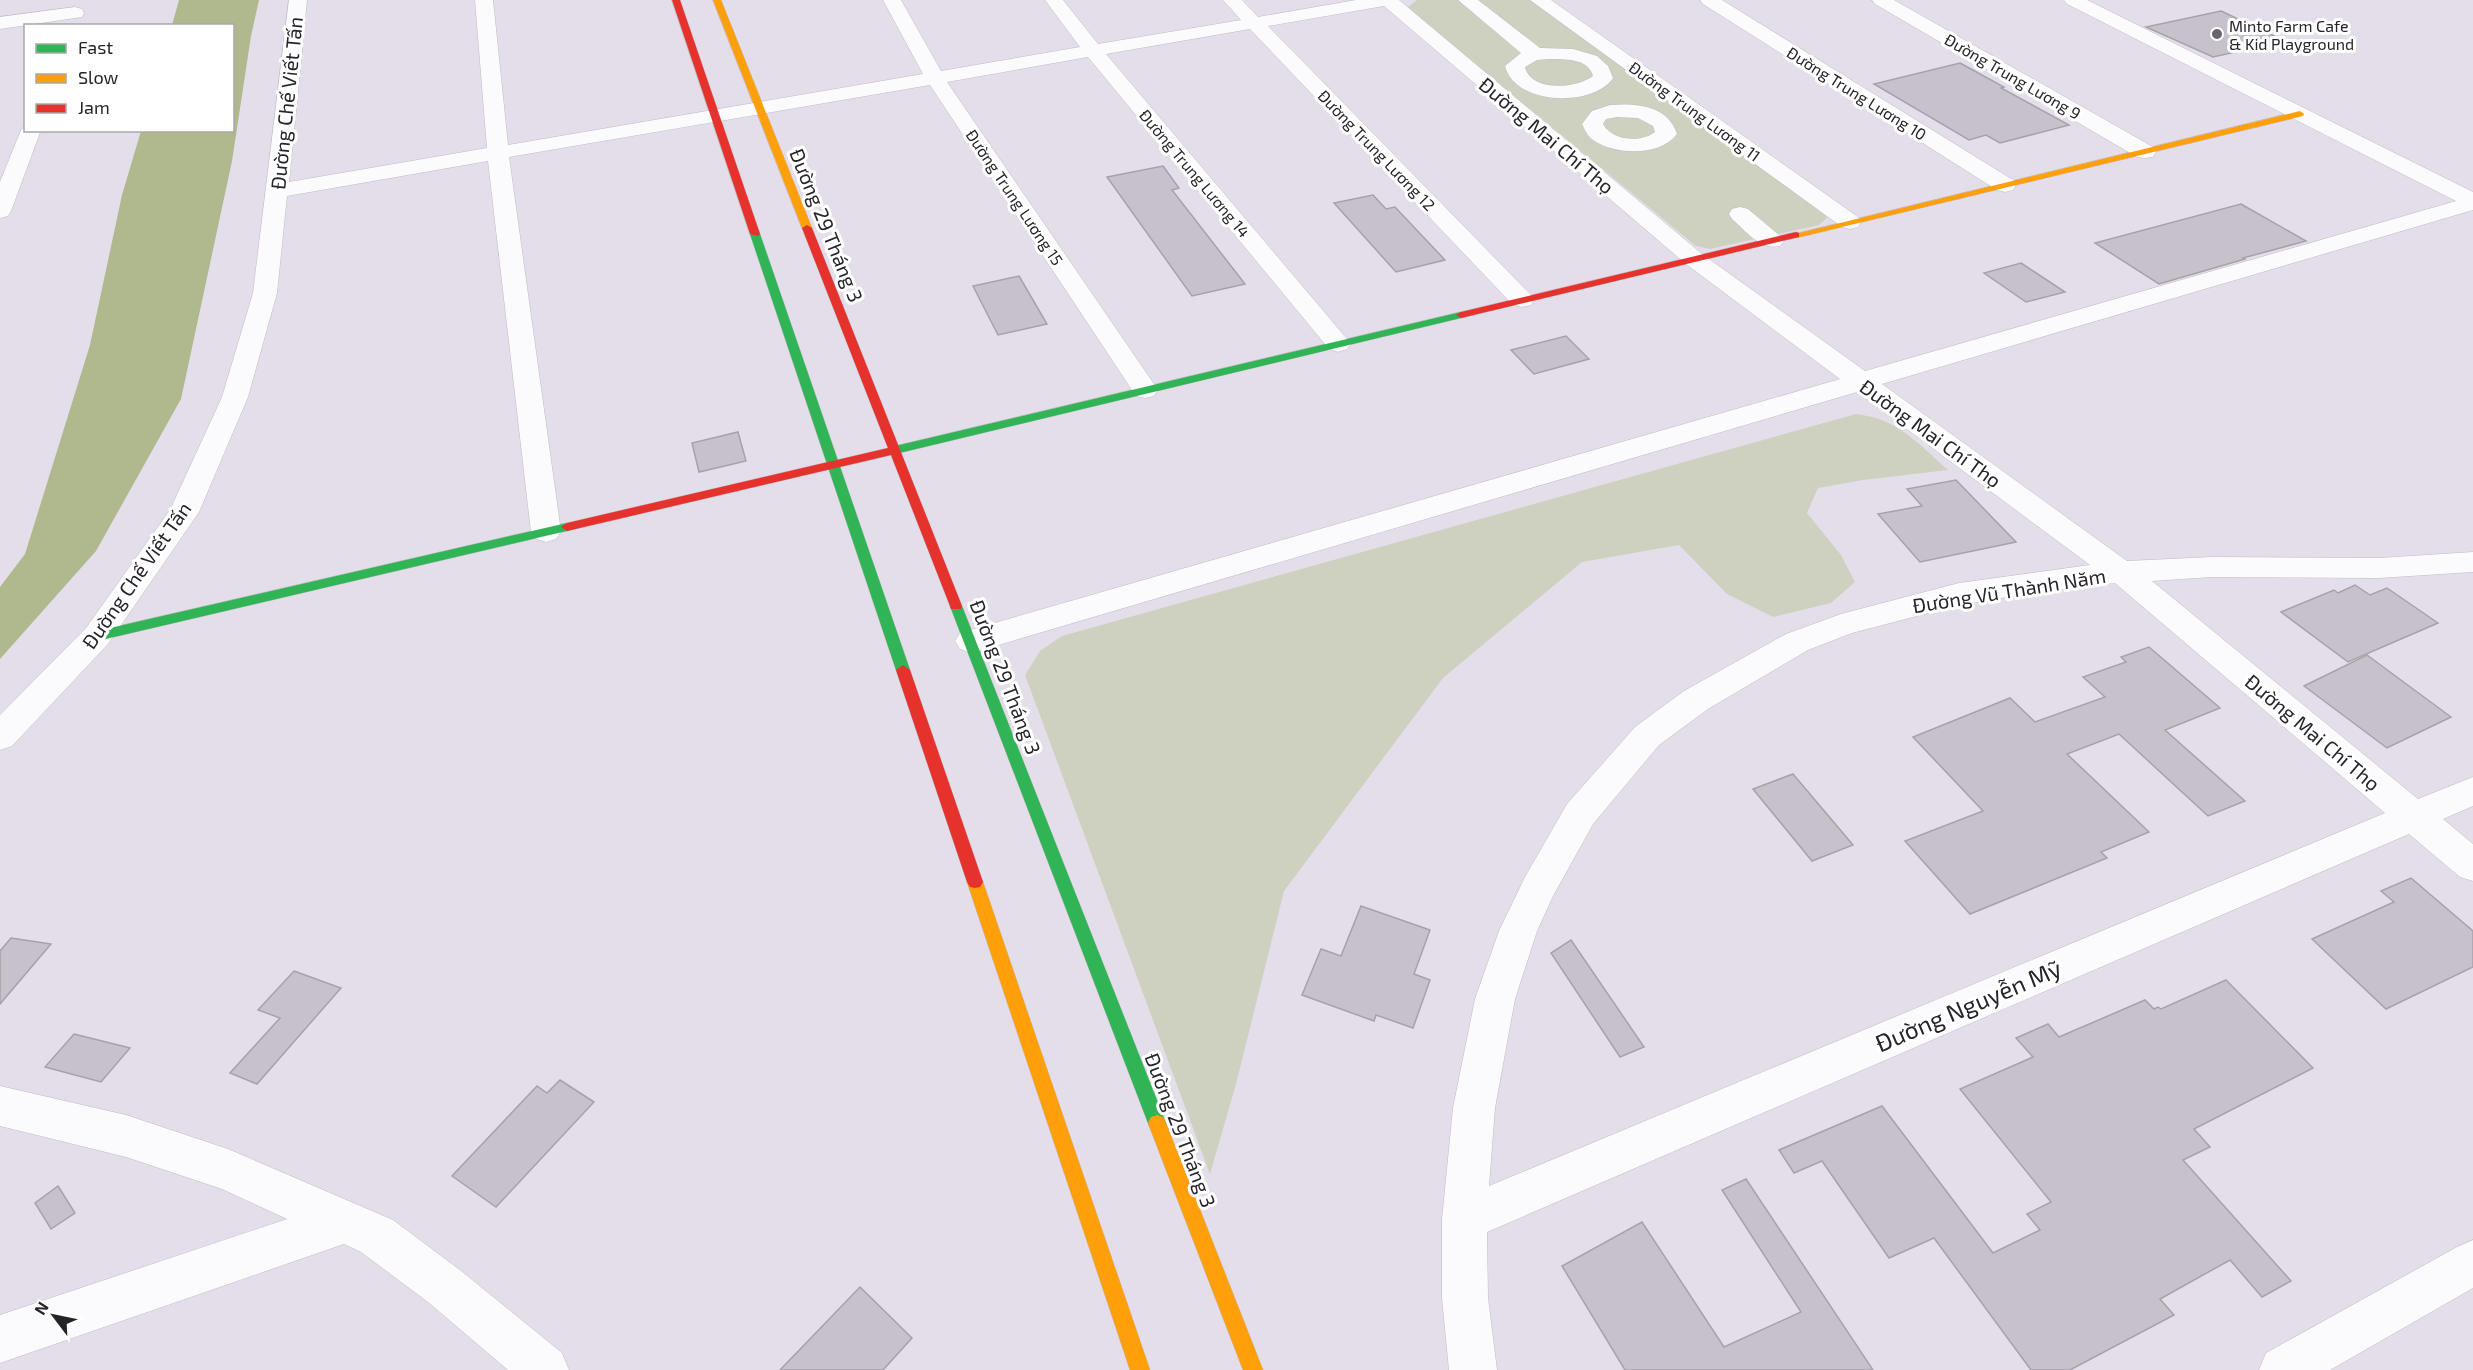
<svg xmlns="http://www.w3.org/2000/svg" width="2473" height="1370" font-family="'Exo 2',sans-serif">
<rect width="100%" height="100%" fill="#e4deea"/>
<g fill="#ced1bf">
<path d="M1417,0H1533L1819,207L1827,218L1819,225L1710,249L1696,246L1411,11L1408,7Z"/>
<path d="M1856,414C1899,419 1917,443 1948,470L1863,480L1818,488L1807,513L1841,555L1855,582L1831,603L1773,617L1727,594L1679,545L1582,562L1443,678L1284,891L1236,1084L1210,1174L1025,675L1040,651L1062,636Z"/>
</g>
<path fill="#b0b88e" d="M179,0H259L251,36L232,161L181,399L96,551L0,659V587L25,554L90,345L122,195L141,131L232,130V26L172,25Z"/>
<g fill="#c6c1ca" stroke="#a6a2aa" stroke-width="1.5">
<path d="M2221,11L2285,41L2213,57L2146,27Z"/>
<path d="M1960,63L2004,87L2001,88L2069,125L2000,143L1986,135L1969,140L1874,84Z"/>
<path d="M1163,166L1179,188L1172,190L1245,284L1192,296L1107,177Z"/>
<path d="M1373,195L1386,209L1395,207L1445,260L1396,272L1334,203Z"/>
<path d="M2241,204L2306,241L2243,258L2245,259L2159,284L2095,243Z"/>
<path d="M2021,263L2065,292L2026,302L1984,273Z"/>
<path d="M1019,276L1047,324L998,335L973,286Z"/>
<path d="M1566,336L1589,359L1534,374L1511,350Z"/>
<path d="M738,432L746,461L699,472L692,443Z"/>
<path d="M1956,480L2016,542L1920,562L1878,514L1922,506L1907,489Z"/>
<path d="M2355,585L2370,595L2387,588L2438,623L2348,662L2281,612L2334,590L2338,593Z"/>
<path d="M2149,647L2220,708L2165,730L2245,801L2208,816L2119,734L2067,754L2149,832L2101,852L2107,858L1970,914L1905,841L1983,811L1913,737L2010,698L2035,722L2105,697L2083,677L2126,662L2121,657Z"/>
<path d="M2367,655L2451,717L2387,748L2304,686Z"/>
<path d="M1793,774L1853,845L1812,861L1753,789Z"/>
<path d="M2411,878L2473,931V967L2386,1009L2312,939L2394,902L2381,891Z"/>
<path d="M1361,906L1430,930L1414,974L1430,980L1413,1028L1376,1015L1374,1021L1302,995L1321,949L1341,956Z"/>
<path d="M11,938L51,944L0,1004V951Z"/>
<path d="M1571,940L1644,1047L1620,1057L1551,953Z"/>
<path d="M294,971L341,988L257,1084L230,1073L280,1018L258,1010Z"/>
<path d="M2226,980L2313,1068L2194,1129L2210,1147L2183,1160L2291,1281L2262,1297L2230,1260L2160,1299L2174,1315L2070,1370H2031L1934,1238L1889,1258L1822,1161L1794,1173L1779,1150L1882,1106L1993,1253L2040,1230L2027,1214L2051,1202L1960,1089L2033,1057L2016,1038L2048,1024L2059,1037L2145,1000L2154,1009L2158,1007L2161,1009Z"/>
<path d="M74,1034L130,1048L101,1082L45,1067Z"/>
<path d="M560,1080L594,1102L496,1207L452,1176L537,1086L547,1093Z"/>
<path d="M1746,1179L1873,1370H1625L1562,1266L1642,1222L1724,1347L1801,1312L1722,1190Z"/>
<path d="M58,1186L75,1213L51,1229L35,1203Z"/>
<path d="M860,1287L912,1338L883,1370H780Z"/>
</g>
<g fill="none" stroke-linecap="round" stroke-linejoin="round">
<g stroke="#c0bbc4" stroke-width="1">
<g id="street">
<path d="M289,0H307L289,182L487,148L475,0H493L508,145L923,74L883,0H901L941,71L1080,47L1045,0H1063L1098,44L1241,20L1223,0H1242L1258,17L1356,0H1399L1702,254L1865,371L2456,201L2067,4L2064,0H2087L2473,192V210L1882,384L2127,561L2212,557L2379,558L2473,552V572L2379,578L2212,577L2152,581L2418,799L2473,777V806L2443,819L2473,844V881L2460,877L2409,834L1487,1232L1488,1298L1497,1370H1449L1442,1298V1219L1453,1108L1475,999L1499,931L1525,877L1567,804L1635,727L1684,691L1786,634L1841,614L1959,583L2090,565L1857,392L971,653L960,649L955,641L960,633L1840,379L1686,264L1384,6L1268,26L1531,295L1534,300L1531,305L1522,307L1513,305L1250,29L1106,54L1347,339L1351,344L1347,349L1338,352L1329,349L1088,57L947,82L1158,390L1154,396L1145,398L1136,396L1132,390L930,85L509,157L561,532L556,539L546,542L536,539L531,532L488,161L287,196L277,293L248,397L199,512L108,644L12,746L0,750V715L86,628L170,510L222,397L253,293ZM2115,583L2385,813L1489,1186L1495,1108L1515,999L1537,931L1553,896L1593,824L1659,745L1708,709L1808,650L1852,633L1959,605L2039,592Z"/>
<path d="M1458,0H1478L1540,48L1573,49L1597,56L1608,66L1613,78C1593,108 1514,105 1505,66L1521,53ZM1548,59C1563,59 1589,58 1593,76C1576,89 1531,92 1525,67L1537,60Z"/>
<path d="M1530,0H1551L1858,217L1861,222L1858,227L1850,229L1842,227Z"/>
<path d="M1700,0H1722L2013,180L2016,185L2013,190L2005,192L1997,190L1703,4Z"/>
<path d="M1872,0H1894L2153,147L2156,152L2153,157L2145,158L2137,157L1875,4Z"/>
<path d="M75,7L82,9L84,13L82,17L0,29V17Z"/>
<path d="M1610,105C1636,103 1668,105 1677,134C1661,156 1618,155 1596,142C1589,138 1585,131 1582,124L1592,111ZM1617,117L1638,118L1653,126L1655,132C1641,143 1612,141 1603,124L1606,119Z"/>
<path d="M26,125V130H41L11,211L8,216L0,218V182L21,130Z"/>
<path d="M1740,207L1748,209L1780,236L1784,241L1780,246C1761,251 1746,231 1732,219L1729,214L1732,209Z"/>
<path d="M0,1086L126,1115L228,1149L393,1220L460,1270L562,1353L569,1370H508L428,1302L361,1252L344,1244L0,1363V1315L287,1219L222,1189L126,1157L0,1126Z"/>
<path d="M2473,1240V1288L2330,1370H2259L2266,1353L2457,1247Z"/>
</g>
</g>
<g stroke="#c0bbc4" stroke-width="1">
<g id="fast">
<path d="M752,232L760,234L910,670L908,673L903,675L896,670L750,234Z"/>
<path d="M1461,312L1466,315L1465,317L891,455L885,451L891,447Z"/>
<path d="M567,523L571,524L573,527L571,530L97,641L90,636L97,631Z"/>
<path d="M956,601L962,606L1166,1123L1163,1129L1157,1131L1151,1129L1148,1123L950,606Z"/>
</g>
</g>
<g stroke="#c0bbc4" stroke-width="1">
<g id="slow">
<path d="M713,0H721L812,228L810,230L802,228Z"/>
<path d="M2300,111L2304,114L2303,116L1796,238L1791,235Z"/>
<path d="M975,876L980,877L983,882L1150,1370H1130L967,882L970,877Z"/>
<path d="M1157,1115L1163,1117L1166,1123L1263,1370H1243L1148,1123L1151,1117Z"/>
</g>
</g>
<g stroke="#c0bbc4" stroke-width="1">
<g id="jam">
<path d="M672,0H680L760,234L758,236L750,234Z"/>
<path d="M807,225L812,228L962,606L961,609H951L950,606L891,455L567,531L561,527L567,523L888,448L802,228Z"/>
<path d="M1796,232L1799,233V237L1461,318L1456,315L1461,312Z"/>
<path d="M903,665L910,670L983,882L980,887L975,888L970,887L967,882L896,670Z"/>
</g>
</g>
<use href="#street" fill="#fbfafc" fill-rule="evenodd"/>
<use href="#fast" fill="#30b455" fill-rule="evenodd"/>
<use href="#slow" fill="#ff9f0a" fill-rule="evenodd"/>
<use href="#jam" fill="#e5322d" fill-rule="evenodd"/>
</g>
<circle fill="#69646d" stroke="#fff" stroke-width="2" cx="2217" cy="34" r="6"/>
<g text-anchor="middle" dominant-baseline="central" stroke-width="6" stroke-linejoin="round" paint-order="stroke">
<g font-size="16" fill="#27232a" stroke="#fff" text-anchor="start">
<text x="2229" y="25">Minto Farm Cafe<tspan x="2229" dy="18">&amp; Kid Playground</tspan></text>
</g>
<g font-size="16" fill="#27232a" stroke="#fff">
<text transform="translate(2013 76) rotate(30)">Đường Trung Lương 9</text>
<text transform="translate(1857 93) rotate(32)">Đường Trung Lương 10</text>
<text transform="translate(1695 111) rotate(36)">Đường Trung Lương 11</text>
<text transform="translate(1377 150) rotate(46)">Đường Trung Lương 12</text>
<text transform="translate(1195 173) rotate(50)">Đường Trung Lương 14</text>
<text transform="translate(1015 197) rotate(56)">Đường Trung Lương 15</text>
</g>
<g font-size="20" fill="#27232a" stroke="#fff">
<text transform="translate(286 103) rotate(-84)">Đường Chế Viết Tấn</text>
<text transform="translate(1547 135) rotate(40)">Đường Mai Chí Thọ</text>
<text transform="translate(827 225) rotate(68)">Đường 29 Tháng 3</text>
<text transform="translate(1931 433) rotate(36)">Đường Mai Chí Thọ</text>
<text transform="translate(136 575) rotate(-55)">Đường Chế Viết Tấn</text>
<text transform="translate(2009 590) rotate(-9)">Đường Vũ Thành Năm</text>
<text transform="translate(1006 677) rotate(69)">Đường 29 Tháng 3</text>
<text transform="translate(2313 732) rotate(40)">Đường Mai Chí Thọ</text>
<text transform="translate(1181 1130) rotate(69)">Đường 29 Tháng 3</text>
</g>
<g font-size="24" fill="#27232a" stroke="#fff">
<text transform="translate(1968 1005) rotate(-23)">Đường Nguyễn Mỹ</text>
</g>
</g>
<rect x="24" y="24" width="210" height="108" fill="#ffffff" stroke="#a9a7aa" stroke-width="1.5"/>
<rect x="36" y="44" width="30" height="9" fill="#30b455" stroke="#a9a7aa" stroke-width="1.5"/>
<text x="78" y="54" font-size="18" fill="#27232a">Fast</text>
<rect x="36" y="74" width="30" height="9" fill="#ff9f0a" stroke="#a9a7aa" stroke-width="1.5"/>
<text x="78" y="84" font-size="18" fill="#27232a">Slow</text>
<rect x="36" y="104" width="30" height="9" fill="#e5322d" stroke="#a9a7aa" stroke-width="1.5"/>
<text x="78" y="114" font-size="18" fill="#27232a">Jam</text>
<g transform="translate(54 1316) rotate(302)" stroke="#ffffff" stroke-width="4.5" paint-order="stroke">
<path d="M0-4.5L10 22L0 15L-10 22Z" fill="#27232a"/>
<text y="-9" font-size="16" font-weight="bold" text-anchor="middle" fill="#27232a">N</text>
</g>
</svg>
